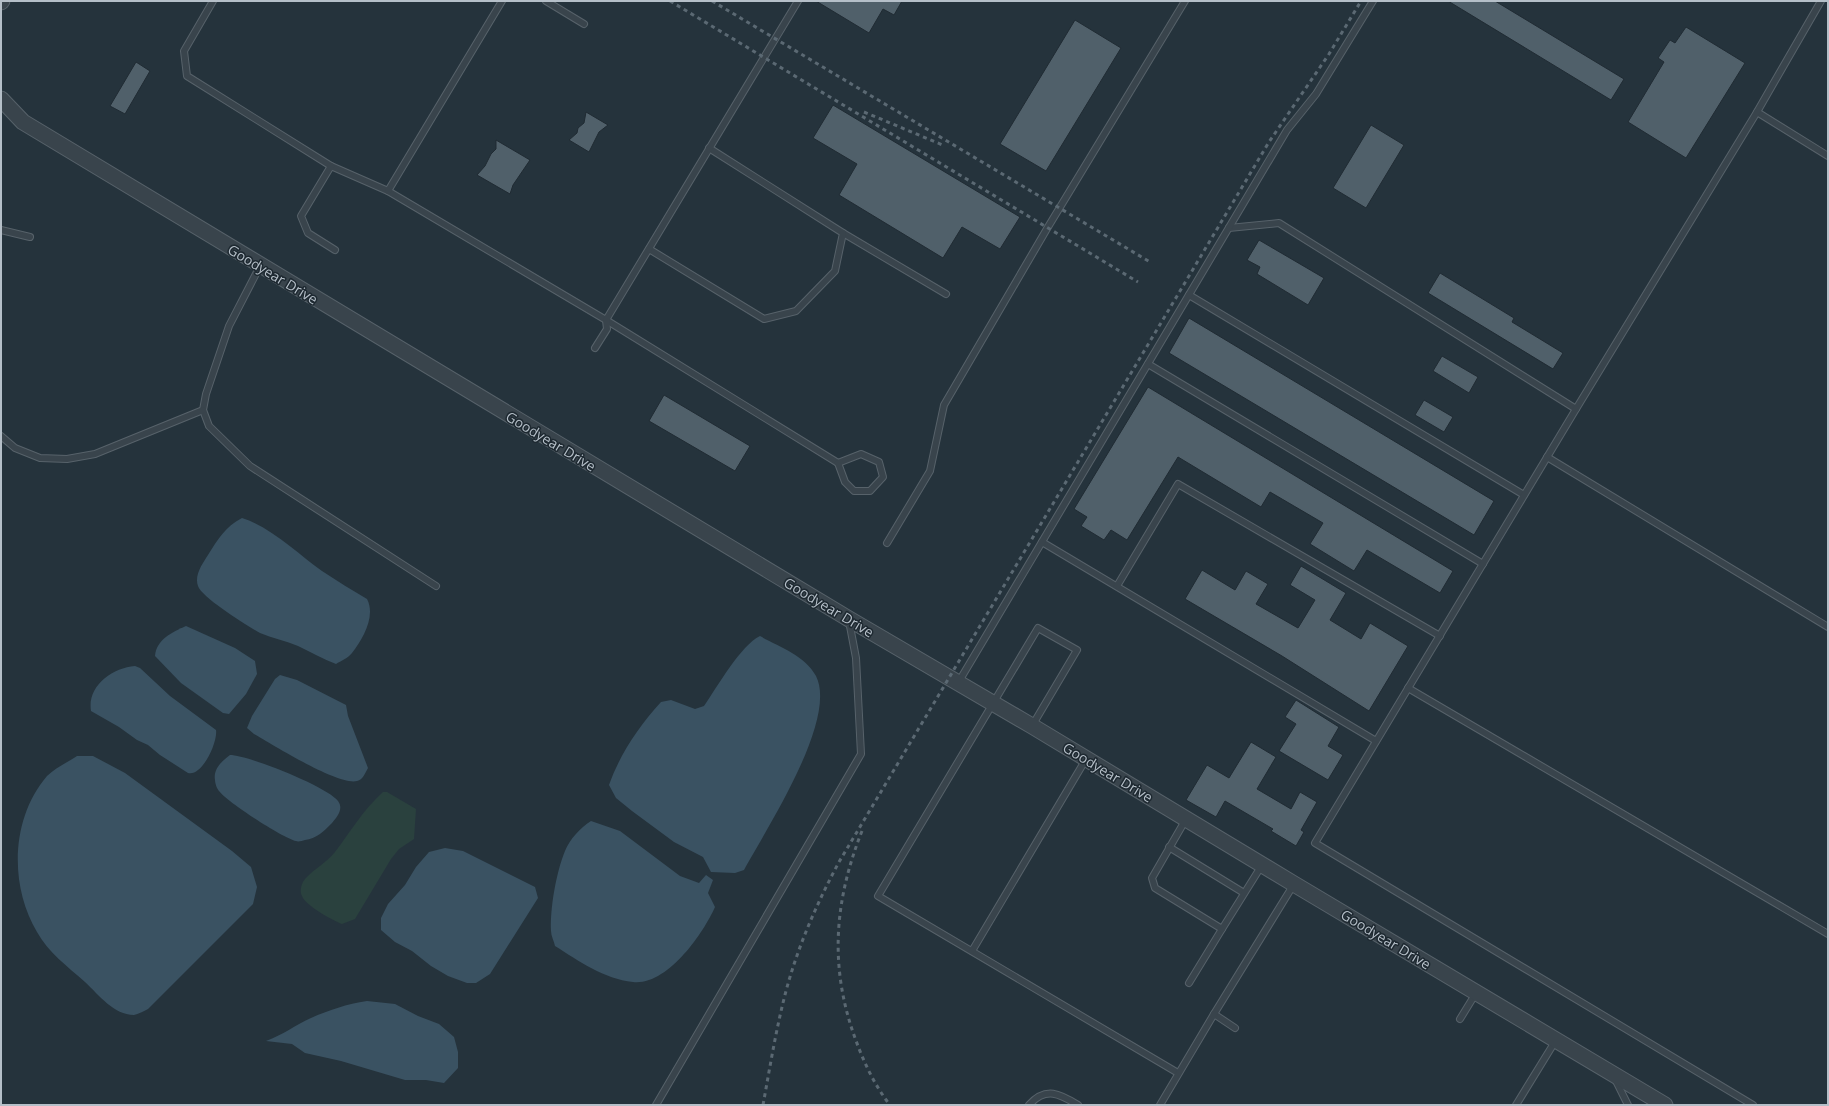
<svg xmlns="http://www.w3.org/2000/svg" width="1829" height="1106" font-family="'Open Sans',sans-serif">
<rect width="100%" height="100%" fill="#25333c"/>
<path fill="#2a413e" d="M383,792H387L416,809L414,839L399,849L391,859L355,919L342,924C332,920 306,906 302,896C299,891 302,882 305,879C314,869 326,863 335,852C351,831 363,810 383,792Z"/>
<g fill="#3a5262">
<path d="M242,518C271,527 298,554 322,571C337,581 352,590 367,599C376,616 363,639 352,653C348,658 341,661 336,664C323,659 311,652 298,646C286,641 272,638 260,633C248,626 202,598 198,586C194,575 203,563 208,555C218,539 225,527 242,518Z"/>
<path d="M186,626L235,648L255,661L257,674L246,694L229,714L223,713L181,683L155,656C156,640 172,632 186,626Z"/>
<path d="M760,636C779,647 805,655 816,676C838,720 766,829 744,870L735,873L711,872L703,857L674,842L632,811L616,798L609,785C620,754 639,726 661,702L671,700L695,709L704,706C717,687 741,645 760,636Z"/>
<path d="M135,666L140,668L170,696L216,730C218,742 202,777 188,773L160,755L148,745L137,740L119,727L91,711C87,686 112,668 135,666Z"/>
<path d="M280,675L297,680L346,705L348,716L368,768C365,773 363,780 357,781C338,786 272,744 254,734L247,728L252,716L275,679Z"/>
<path d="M230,755C248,755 328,787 338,801C344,809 337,817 332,823C324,831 316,839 305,840C302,841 298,842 296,841C283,838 227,802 219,791C217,789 215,783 215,780C213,769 222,761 230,755Z"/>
<path d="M77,756H93L125,773L232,851L251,867L257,887L253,904L148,1009C144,1011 138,1014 134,1015C114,1015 99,995 85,982C68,967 48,952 37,932C9,885 11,818 47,776C55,768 68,762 77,756Z"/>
<path d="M591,821L620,831L680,876L699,883L706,875L713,880L708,893L715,907C703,934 667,986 633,982C604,979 579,961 555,946C554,941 551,936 551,931C550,908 556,873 565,851C570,839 580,828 591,821Z"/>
<path d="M445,848L463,851L535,887L538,898L490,974L476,983H467L448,976L431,966L412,951L395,942L381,930V918L388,904L405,885L416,867L429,852Z"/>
<path d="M367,1001L395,1004L418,1016L439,1024L454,1037L458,1052V1068L444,1083L426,1080H405L341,1061L305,1053L292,1044L266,1041C283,1035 295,1025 311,1018C329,1010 347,1004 367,1001Z"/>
</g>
<g fill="#50606a" stroke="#202b33">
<path d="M816,1H902L894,15L883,9L869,33Z"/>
<path d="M1448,1H1495L1624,79L1611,100Z"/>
<path d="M1075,20L1121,48L1046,171L1000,144Z"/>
<path d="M1686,27L1745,63L1686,158L1628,122L1664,62L1658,58L1670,40L1675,43Z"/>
<path d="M136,62L150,71L125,114L110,106Z"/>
<path d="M833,105L1020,217L1000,249L962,227L943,258L839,195L857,164L813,138Z"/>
<path d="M586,112L608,125L599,132L589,152L569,140L577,133L578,128L584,123Z"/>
<path d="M1371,125L1404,145L1366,208L1333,188Z"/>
<path d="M496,140L530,160L513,185L510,194L477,175L485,166L491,154L496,149Z"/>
<path d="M1259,240L1324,278L1308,305L1257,274L1260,267L1247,260Z"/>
<path d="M1440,273L1514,318L1512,322L1563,353L1553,369L1428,293Z"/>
<path d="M1189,318L1494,501L1474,535L1169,353Z"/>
<path d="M1442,356L1478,377L1469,393L1433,371Z"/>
<path d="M1148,387L1453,571L1440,593L1367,550L1354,571L1310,544L1323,523L1270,492L1261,507L1178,457L1127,540L1111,530L1104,540L1081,526L1087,517L1074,509Z"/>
<path d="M664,395L750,446L735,471L649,421Z"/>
<path d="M1424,400L1453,417L1444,432L1415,415Z"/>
<path d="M1301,566L1346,593L1330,620L1361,639L1370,623L1408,646L1369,711L1282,656L1185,599L1202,570L1235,590L1246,571L1268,584L1256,604L1298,628L1315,600L1290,585Z"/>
<path d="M1296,700L1339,727L1328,746L1343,755L1328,780L1279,751L1296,724L1285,717Z"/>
<path d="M1251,742L1276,757L1257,789L1291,809L1300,792L1317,802L1301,830L1304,832L1296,846L1271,831L1273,829L1225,801L1216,817L1186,800L1207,765L1229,778Z"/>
</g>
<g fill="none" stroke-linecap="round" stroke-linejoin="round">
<g stroke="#57626a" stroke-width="8">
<g id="service">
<path d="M213,1L184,51L187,76L331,166L388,191L606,320L838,463"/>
<path d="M546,1L584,24"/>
<path d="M1757,112L1828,156"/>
<path d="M331,166L301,216L308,233L335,250"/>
<path d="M388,191L502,1"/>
<path d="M1229,228L1279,223L1576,409"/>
<path d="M1,230L30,237"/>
<path d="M843,233L946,294"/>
<path d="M649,249L764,319L796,311L835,271L843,233L709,148"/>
<path d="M260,266L229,326L206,394L203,410L209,426L250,466L436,586"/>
<path d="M1189,295L1524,495"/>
<path d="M595,348L607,329L606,320L798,1"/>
<path d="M1148,364L1483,564"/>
<path d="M1,436L15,448L40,458L67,459L95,454L203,410"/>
<path d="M861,454L879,462L883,477L870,491H854L845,482L838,463Z"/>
<path d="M1547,457L1828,627"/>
<path d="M1042,542L1376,741"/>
<path d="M887,543L930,471L944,405L1048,227L1185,1"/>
<path d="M1117,586L1178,484L1440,636"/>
<path d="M958,683L1287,130L1316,94L1373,1"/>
<path d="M1408,688L1828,934"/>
<path d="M1032,726L1077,650L1038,628L878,896L1178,1073"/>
<path d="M1186,819L1152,878L1155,888L1222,929L1189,983"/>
<path d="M1169,847L1244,893"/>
<path d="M1222,929L1262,865"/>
<path d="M972,951L1086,759"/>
<path d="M1214,1014L1235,1028"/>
<path d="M1460,1019L1476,993"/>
<path d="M1615,1079L1628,1105"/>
<path d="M656,1105L861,754L856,658L849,621"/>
<path d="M1029,1105C1046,1086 1060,1094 1078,1105"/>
<path d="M1160,1105L1214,1014L1294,884"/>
<path d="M1516,1105L1556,1040"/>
<path d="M1753,1105L1315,843L1576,409L1757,112L1821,1"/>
</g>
</g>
<g stroke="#57626a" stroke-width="17">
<g id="tertiary">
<path d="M1,2L2,1"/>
<path d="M1,99L23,122L849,619L1032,726L1294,884L1665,1105"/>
</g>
</g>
<use href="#service" stroke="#39444c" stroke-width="6"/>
<use href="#tertiary" stroke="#39444c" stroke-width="15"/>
<g stroke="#5b6973" stroke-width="3" stroke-dasharray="4 4" stroke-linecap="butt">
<path d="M670,1L1138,282"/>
<path d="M712,1L1150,262"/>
<path d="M864,112L945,146"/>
<path d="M862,831C833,904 829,972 858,1046C866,1067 876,1087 890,1105"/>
<path d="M763,1105C770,1067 776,1029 786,991C798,946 817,903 839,862L1269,142L1329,54L1361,1"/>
</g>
</g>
<g text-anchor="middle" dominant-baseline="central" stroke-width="3" stroke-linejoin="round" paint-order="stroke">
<g font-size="14" fill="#b5bfc8" stroke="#1e2931">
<text transform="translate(273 274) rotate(31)">Goodyear Drive</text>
<text transform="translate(551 441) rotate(31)">Goodyear Drive</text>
<text transform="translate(829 607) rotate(31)">Goodyear Drive</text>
<text transform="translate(1108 772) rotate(31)">Goodyear Drive</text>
<text transform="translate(1386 939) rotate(31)">Goodyear Drive</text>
</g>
</g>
<rect width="1829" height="1106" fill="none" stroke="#b5bfc8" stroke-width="4"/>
</svg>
